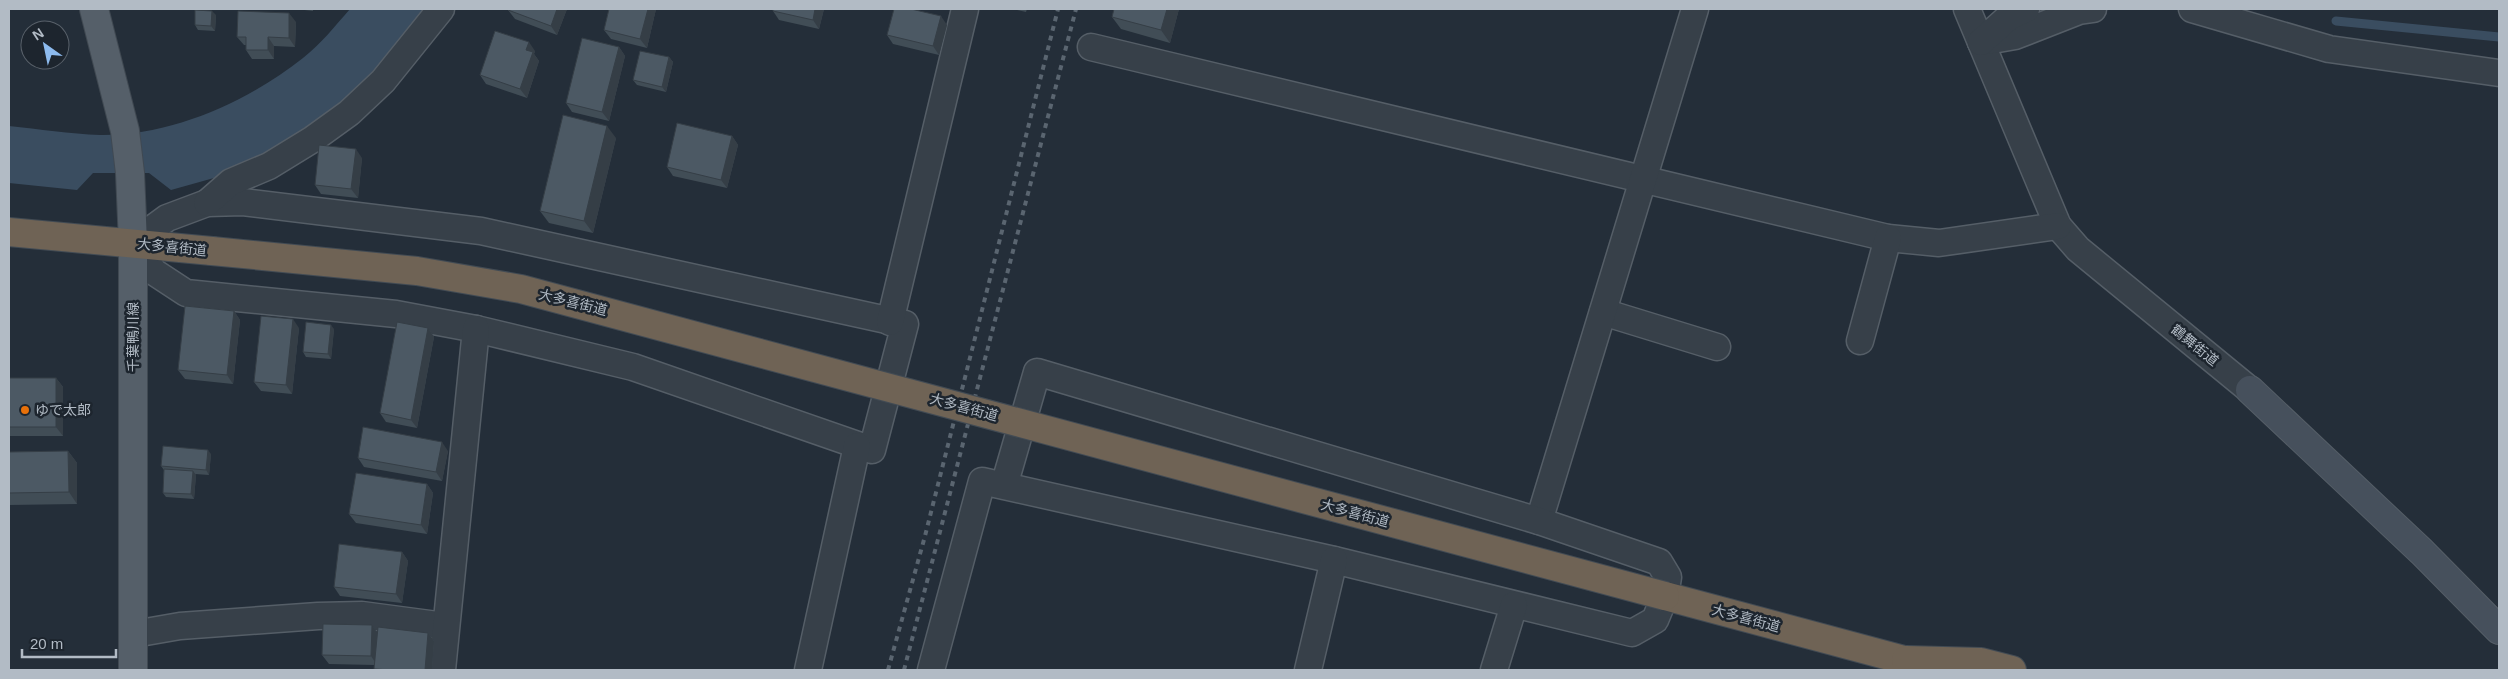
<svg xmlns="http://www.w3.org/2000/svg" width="2508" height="679" font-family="Helvetica,'Noto Sans JP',sans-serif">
<rect width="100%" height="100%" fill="#242e39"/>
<path fill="#3a4d60" d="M350,9H428L391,60L312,130L221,176L171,190L149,173H93L77,190L9,183V126C39,129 70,134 100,135C172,136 247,102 303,58C321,44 335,26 350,9Z"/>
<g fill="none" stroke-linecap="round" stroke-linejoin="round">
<path stroke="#3a4d60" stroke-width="9" d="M2336,21L2499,37"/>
<g stroke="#555e67" stroke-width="29">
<g id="street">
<path d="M1967,9L2058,226L2078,249L2250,390"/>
<path d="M2192,9L2329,49L2499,73"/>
<path d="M1981,42L2015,36L2079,11L2093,9"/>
<path d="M1981,42L2009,17L2026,9"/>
<path d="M1091,47L1888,238L1939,243L2058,226"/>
<path d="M243,202L481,231L905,324L872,450L633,367L476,329L396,314L186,293L154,272L133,243L167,218L207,203Z"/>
<path d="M207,203L231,182L269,166L313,139L349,113L383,81L441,9"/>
<path d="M1603,312L1717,347"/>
<path d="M890,322L965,9"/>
<path d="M1860,341L1888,238"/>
<path d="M1539,521L1695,9"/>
<path d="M134,634L180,626L318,616L362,615L445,626"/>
<path d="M442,670L476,329"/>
<path d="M808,670L857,446"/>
<path d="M931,670L982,481L1334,560L1632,633L1655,620L1665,596L1668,577L1659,562L1539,521L1037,372L1004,486"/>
<path d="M1308,670L1334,560"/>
<path d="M1494,670L1514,605"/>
</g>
</g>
<g stroke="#555e67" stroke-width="30">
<path id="secondary" d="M2250,390L2422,552L2499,630"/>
</g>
<g stroke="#404952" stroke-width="30">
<path id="primary" d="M94,9L125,131L130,173L133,243V670"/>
</g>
<g stroke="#424b54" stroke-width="30">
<g id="highway">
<path d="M9,232L212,251"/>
<path d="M1665,596L1904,660L1925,670"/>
<path d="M1906,660L1981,662L2012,670"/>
</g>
</g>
<use href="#street" stroke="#374049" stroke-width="26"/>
<use href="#secondary" stroke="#46505c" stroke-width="28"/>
<use href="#primary" stroke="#555f69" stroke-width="28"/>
<use href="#highway" stroke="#6f6355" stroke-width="28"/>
<g stroke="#5a6570" stroke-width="4" stroke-dasharray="5 5" stroke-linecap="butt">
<path d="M888,670L925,536L1058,9"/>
<path d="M904,670L1076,9"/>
</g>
<g stroke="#424b54" stroke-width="30" stroke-linecap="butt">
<path id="highway-bridge" d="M212,251L417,271L521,289L1665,596"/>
</g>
<use href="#highway-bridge" stroke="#6f6355" stroke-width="28"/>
</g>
<g fill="#414d56">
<path d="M296,9H313V11Z"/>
<path d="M567,9L557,35L515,19L508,10Z"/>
<path d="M609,9H656L647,48L611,39L604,30Z"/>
<path d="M824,9L819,29L779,20L773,11Z"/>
<path d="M1012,9H1027L1026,12Z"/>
<path d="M1179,9L1170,43L1121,29L1112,17Z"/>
<path d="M216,15L215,31L198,30L195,25Z"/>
<path d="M296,22L295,47L274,46V59H252L246,50V45H244L237,37Z"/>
<path d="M947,25L939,55L893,44L887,35Z"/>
<path d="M619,47L625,56L609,121L572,112L566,103Z"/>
<path d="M535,51L534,54L539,61L527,98L486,84L480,75Z"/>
<path d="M669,57L673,62L666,92L637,85L633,80Z"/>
<path d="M732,136L738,145L727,188L673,176L667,167Z"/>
<path d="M616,138L593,233L549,223L540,211Z"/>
<path d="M362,158L358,198L321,194L315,185Z"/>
<path d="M234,311L240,320L233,384L185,379L178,370Z"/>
<path d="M299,328L292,394L261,391L254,382Z"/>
<path d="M428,328L434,337L417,428L386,422L380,413Z"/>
<path d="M334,329L331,359L306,357L303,352Z"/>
<path d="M9,378H56L63,387V436H9Z"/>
<path d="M68,451L77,463V504L9,505V452Z"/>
<path d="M448,451L442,481L364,467L358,458Z"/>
<path d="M211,454L209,475L195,474L196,475L194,499L166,497L163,493L164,470L161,466Z"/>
<path d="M427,484L433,493L427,534L356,523L349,514Z"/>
<path d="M402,552L408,561L402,603L340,596L334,587Z"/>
<path d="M372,625L377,633H428L434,641L432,670H375L374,669V665L329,664L322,655Z"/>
</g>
<g fill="#353e46">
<path d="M557,9H567L557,35L551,26Z"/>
<path d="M648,9H656L647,48L640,39Z"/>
<path d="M815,9H824L819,29L813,20Z"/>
<path d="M1167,9H1179L1170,43L1161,30Z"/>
<path d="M212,11L216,15L215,31L211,26Z"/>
<path d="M289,13L296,22L295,47L289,38Z"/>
<path d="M941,16L947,25L939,55L933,46Z"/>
<path d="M268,37L274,46V59L268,50Z"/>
<path d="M529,42L535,51L534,54L539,61L527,98L520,89L526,50Z"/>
<path d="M619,47L625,56L609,121L602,112Z"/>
<path d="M669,57L673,62L666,92L662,87Z"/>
<path d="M607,126L616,138L593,233L584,221Z"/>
<path d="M732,136L738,145L727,188L721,180Z"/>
<path d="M356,149L362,158L358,198L351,189Z"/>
<path d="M234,311L240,320L233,384L227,375Z"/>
<path d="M293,319L299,328L292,394L286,385Z"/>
<path d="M331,325L334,329L331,359L328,354Z"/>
<path d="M428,328L434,337L417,428L411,420Z"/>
<path d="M56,378L63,387V436L56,427Z"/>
<path d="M442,442L448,451L442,481L436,472Z"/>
<path d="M208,450L211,454L209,475L206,470Z"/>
<path d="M68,451L77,463V504L69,492Z"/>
<path d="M193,471L196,475L194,499L191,494Z"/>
<path d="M427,484L433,493L427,534L421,525Z"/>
<path d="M402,552L408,561L402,603L396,594Z"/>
<path d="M372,625L378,634L377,665L371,656Z"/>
<path d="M428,633L434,641L432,670H425Z"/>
</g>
<g fill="#4c5964" stroke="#353e46">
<path d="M509,9H557L551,26L508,10Z"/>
<path d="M609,9H648L640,39L604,30Z"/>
<path d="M773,9H815L813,20L773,11Z"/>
<path d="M894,9H911L941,16L933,46L887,35Z"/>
<path d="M1114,9H1167L1161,30L1112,17Z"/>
<path d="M195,10L212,11L211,26L195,25Z"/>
<path d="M238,11L289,13V38L268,37V50H246V37H237Z"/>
<path d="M495,31L529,42L526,50L533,52L520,89L480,75Z"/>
<path d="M582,38L619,47L602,112L566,103Z"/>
<path d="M640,51L669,57L662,87L633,80Z"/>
<path d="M563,115L607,126L584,221L540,211Z"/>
<path d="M677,123L732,136L721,180L667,167Z"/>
<path d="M319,145L356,149L351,189L315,185Z"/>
<path d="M185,306L234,311L227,375L178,370Z"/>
<path d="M261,316L293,319L286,385L254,382Z"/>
<path d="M306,322L331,325L328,354L303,352Z"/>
<path d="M397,322L428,328L411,420L380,413Z"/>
<rect x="9" y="378" width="47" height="49"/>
<path d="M363,427L442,442L436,472L358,458Z"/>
<path d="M163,446L208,450L206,470L161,466Z"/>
<path d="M68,451L69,492L9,493V452Z"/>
<path d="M164,469L193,471L191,494L163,493Z"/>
<path d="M356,473L427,484L421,525L349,514Z"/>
<path d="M339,544L402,552L396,594L334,587Z"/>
<path d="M323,624L372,625L371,656L322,655Z"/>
<path d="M378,627L428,633L425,670H391L374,669Z"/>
</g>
<circle fill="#e8710a" stroke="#1d252e" stroke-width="2" cx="25" cy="410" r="5"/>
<g text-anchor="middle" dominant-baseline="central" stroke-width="5" stroke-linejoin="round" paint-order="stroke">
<g font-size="14" fill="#b2bbc5" stroke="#1d252e">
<text transform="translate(172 247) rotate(6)">大多喜街道</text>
<text transform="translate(573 302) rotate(14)">大多喜街道</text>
<text transform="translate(133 337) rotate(-90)">千葉鴨川線</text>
<text transform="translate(2195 345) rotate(39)">鶴舞街道</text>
<text transform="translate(964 407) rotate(15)">大多喜街道</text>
<text transform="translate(1355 513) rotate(15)">大多喜街道</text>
<text transform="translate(1746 618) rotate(15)">大多喜街道</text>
</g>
<g font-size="14" fill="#b2bbc5" stroke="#1d252e" text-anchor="start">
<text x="35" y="410">ゆで太郎</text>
</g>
</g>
<rect width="2508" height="679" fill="none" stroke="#b2bbc5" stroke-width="20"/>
<g transform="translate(45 45) rotate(327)"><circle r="24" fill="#1d252e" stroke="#59616a"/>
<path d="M0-4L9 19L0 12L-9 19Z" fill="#8dbbef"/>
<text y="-8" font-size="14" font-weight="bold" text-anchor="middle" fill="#b2bbc5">N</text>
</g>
<path d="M22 649v8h94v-8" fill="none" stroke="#b2bbc5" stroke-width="2.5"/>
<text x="30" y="649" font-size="15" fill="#b2bbc5" stroke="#1d252e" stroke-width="4" paint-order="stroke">20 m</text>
</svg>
